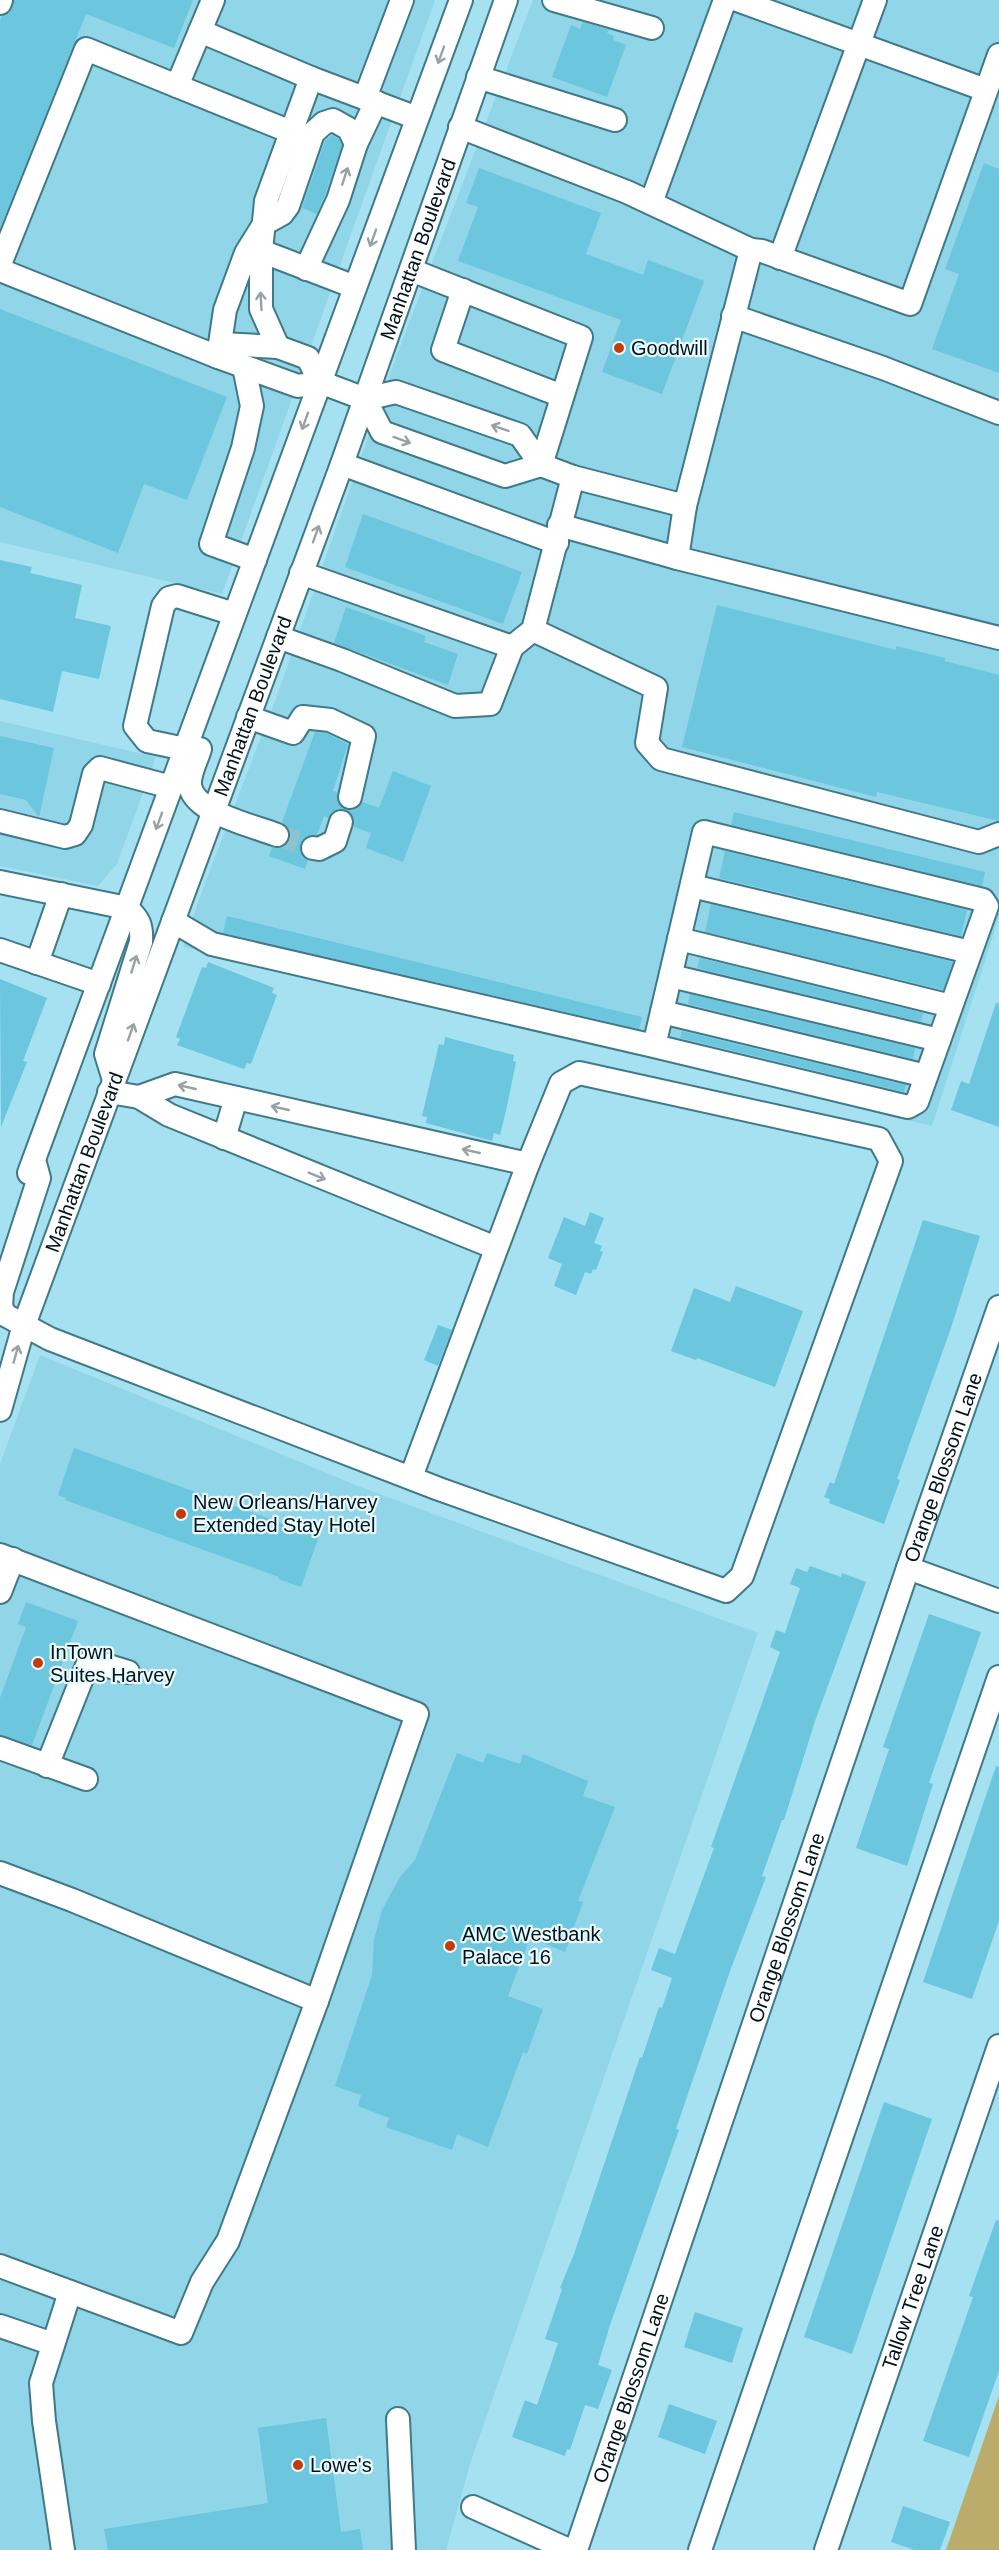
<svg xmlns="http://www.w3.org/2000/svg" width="999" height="2550" font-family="Arial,sans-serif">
<rect width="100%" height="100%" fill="#a6e1f1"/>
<g fill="#91d5e8">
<path d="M0,0H435L222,594L0,542Z"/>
<path d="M533,0H999V917L932,1126L183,947L199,899L279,690L396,357Z"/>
<path d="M0,721L156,757L117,864L98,886L0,866Z"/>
<path d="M40,1355L363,1488L758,1633L471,2461L446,2550H0V1464Z"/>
</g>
<path fill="#bbac6c" d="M999,2396V2550H946Z"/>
<g fill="#6bc6de">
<path d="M14,0H193L174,48L86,14L0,228V21L2,16L9,13Z"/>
<path d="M583,22L609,30L607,33L614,36L613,40L626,45L607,97L552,77L571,25L580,29Z"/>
<path d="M332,135L339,139L342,145L325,195L317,214L302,208L325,141Z"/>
<path d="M984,163L999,169V373L932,349L959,274L945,269Z"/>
<path d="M479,168L601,213L586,254L643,275L648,260L704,281L662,394L602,372L621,320L458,261L478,207L466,203Z"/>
<path d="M0,309L227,397L187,500L144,484L118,553L0,507Z"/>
<path d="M363,514L522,572L503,624L345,567Z"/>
<path d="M0,560L32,567L30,573L82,585L75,618L111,626L99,679L62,671L53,712L0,699Z"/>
<path d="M717,605L896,650V646L945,658V661L999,675V821L877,792L876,797L682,747Z"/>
<path d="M346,607L426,636L424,642L458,654L448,685L334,643Z"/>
<path d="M315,732L326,733L348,744L333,791L337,792V801L345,809H338L328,818L324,816L317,835H309L302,840L300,852L308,860L305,869L269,856L272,848H280L289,840L290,832L282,822Z"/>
<path d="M0,736L54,748L39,817L26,800L0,794Z"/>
<path d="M393,771L431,786L403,862L366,848L371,833L354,827V819L347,810H354L362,802L379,808Z"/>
<path d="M734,812L985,872L982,886L731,825Z"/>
<path d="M725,851L967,910L961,936L719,878Z"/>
<path d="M711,904L953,962L943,990L705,932Z"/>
<path d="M227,916L642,1017L639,1029L223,933Z"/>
<path d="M700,958L923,1013L921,1022L697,968Z"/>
<path d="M208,962L274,988L272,993L277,995L251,1064L247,1063L244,1069L177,1045L180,1039L176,1037L185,1013L202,967L206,968Z"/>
<path d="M0,979L47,998L23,1061L27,1062L1,1127Z"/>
<path d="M690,994L915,1048L913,1059L688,1004Z"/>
<path d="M996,1003H999V1127L951,1110L961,1081L969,1084Z"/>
<path d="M682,1031L906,1085L904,1092L680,1038Z"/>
<path d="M445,1037L514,1055L513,1061L516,1062L506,1111L500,1135L494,1133L492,1141L426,1123L427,1117L422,1116L439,1044L444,1045Z"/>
<path d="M590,1212L604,1218L594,1243L602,1246L600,1251L603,1252L596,1270L593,1269L591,1274L585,1272L576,1295L554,1286L562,1264L548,1258L564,1217L585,1226Z"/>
<path d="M923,1220L980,1236L951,1328L897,1479L900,1480L884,1524L829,1503L830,1499L824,1497L830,1482L834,1484Z"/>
<path d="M736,1286L803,1311L775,1387L697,1358L696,1360L671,1351L694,1288L730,1302Z"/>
<path d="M438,1325L452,1330L438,1366L424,1360Z"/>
<path d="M74,1448L295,1528L298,1519L313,1524L310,1533L319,1536L301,1587L278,1579L279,1577L65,1500L66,1498L58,1495Z"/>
<path d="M810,1566L841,1577L842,1573L866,1582L815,1721L784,1820H782L762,1876L766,1877L730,1971L676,2129L679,2130L610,2325L598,2365L612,2370L598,2409L585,2405L570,2450L567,2449L565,2456L512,2437L525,2400L537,2405L558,2343L545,2339L562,2289L560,2288L574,2254L640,2057L642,2058L659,2007L662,2008L672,1978L651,1970L659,1948L675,1954L714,1848L711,1847L780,1652L770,1647L776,1630L785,1633L800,1588L790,1584L796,1568L807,1572Z"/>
<path d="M26,1602L78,1621L32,1745L0,1735V1698L26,1627L18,1624Z"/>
<path d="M929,1614L981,1632L929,1783L933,1784L907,1866L856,1848L889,1749L883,1747Z"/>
<path d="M457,1753L483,1763L487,1753L520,1764L523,1754L588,1781L583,1796L615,1807L578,1901L583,1902L565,1952L530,1938L508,1996L543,2009L527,2054L523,2052L488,2147L457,2134L452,2150L386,2127L389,2118L358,2106L361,2095L335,2086L372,1975L374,1940L382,1910L400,1877L415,1860Z"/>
<path d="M996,1766L999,1767V1921L972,1999L923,1982Z"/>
<path d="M884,2102L932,2119L852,2354L804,2337Z"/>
<path d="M996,2220L999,2221V2371L969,2457L923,2441L973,2297L969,2296Z"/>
<path d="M695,2312L743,2328L732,2363L684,2347Z"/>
<path d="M669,2404L717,2421L705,2454L658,2437Z"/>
<path d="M326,2418L341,2532L360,2529L363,2550H108L104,2529L268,2503L258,2428Z"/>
<path d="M903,2506L950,2522L940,2550H915L891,2542Z"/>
</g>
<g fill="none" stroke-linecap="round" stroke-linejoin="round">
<path stroke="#8dc2d1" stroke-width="22" stroke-dasharray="22 11" stroke-linecap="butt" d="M277,835L313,848"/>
<g stroke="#407987" stroke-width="26">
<g id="minor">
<path d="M554,0L652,28"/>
<path d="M737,0L986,90"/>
<path d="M0,3L1,0"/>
<path d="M200,31L311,78"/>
<path d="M478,77L615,120"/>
<path d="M177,86L291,132"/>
<path d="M365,98L402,0"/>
<path d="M356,144L376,102"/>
<path d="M651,203L725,0"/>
<path d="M751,250L762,251L910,304L999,55"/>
<path d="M261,251L355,287"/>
<path d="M780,258L875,0"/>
<path d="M0,264L86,49L177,86L213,0"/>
<path d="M0,270L218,357L298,386L320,382L365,399L396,392L520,435L541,465L573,477L685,506L751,250L627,192L460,127"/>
<path d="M411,270L581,337L541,465"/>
<path d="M463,290L443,350L562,396"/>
<path d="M733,316L883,368L999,413"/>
<path d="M221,344L278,347L308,358L320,382"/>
<path d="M278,347L261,309V251L266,201L311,78L417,118"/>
<path d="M218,357L225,310L246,253L264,224L282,214L288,206L313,133L324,123L333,120L349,129L356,144L338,200L306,269"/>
<path d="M244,367L252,406L243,448L211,544L255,560"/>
<path d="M365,399L382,432L505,476L541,465"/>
<path d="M342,464L557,543"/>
<path d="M559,525L677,558L999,638"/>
<path d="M677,558L685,506"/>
<path d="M301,573L512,647L533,630L573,477"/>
<path d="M533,630L656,688L647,743L661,759L979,842L999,834"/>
<path d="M278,637L342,660L455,706L490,704L512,647"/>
<path d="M248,717L293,733L303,717L330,720L364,736L350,797"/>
<path d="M185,749L147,741L135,726L163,606L169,598L177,596L234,614"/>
<path d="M200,749C197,759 191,770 190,781C187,812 255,826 277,835"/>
<path d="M0,821L65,837L75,834L81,825L94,774L100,768L171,787"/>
<path d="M313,848L319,849L335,841L341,822"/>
<path d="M0,882L127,908C139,919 142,925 141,942L106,1054L114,1080"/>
<path d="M692,886L970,952"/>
<path d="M173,921L212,944L654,1046L704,832L983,900L987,906L917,1102L908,1107L654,1046"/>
<path d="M679,939L951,1006"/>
<path d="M0,950L99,984"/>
<path d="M37,963L61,894"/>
<path d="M671,976L939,1040"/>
<path d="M662,1012L926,1076"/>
<path d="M109,1092L139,1097L169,1115L496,1248"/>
<path d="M139,1097L175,1084L528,1164"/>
<path d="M224,1138L236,1098"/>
<path d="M34,1160L39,1178L2,1292L1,1306L5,1315L50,1339L439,1489L726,1591L742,1576L891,1161L879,1139L579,1073L561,1083L528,1164L411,1477"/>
<path d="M29,1173L461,0"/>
<path id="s1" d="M0,1410L24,1325L342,464L506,0"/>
<path d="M0,1555L417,1714L317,2001"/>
<path d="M908,1568L999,1601"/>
<path d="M0,1592L13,1559"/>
<path d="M0,1748L86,1779"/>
<path d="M47,1766L88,1663L92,1661L128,1672"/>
<path d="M0,1873L72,1900L317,2001L228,2241L202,2282L181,2333L0,2266"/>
<path d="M0,2326L53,2344"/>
<path d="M398,2419L404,2550"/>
<path d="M473,2507L569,2550"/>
<path d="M63,2550L44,2421L41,2383L70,2292"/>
<path id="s2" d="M576,2550L908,1568L999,1307"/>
<path d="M700,2550L999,1677"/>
<path id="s3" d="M826,2550L999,2046"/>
</g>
</g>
<use href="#minor" stroke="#fff" stroke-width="22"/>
</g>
<defs><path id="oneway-shaft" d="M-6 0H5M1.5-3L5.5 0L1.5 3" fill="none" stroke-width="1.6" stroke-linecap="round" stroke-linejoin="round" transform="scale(1.5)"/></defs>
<g stroke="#99a1a3">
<use href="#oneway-shaft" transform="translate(441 55) rotate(110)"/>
<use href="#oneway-shaft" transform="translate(345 176) rotate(-72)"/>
<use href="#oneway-shaft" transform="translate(373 238) rotate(110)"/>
<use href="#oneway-shaft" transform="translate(261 301) rotate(-93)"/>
<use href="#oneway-shaft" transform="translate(305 421) rotate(110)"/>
<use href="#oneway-shaft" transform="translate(500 428) rotate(-161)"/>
<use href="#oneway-shaft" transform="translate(402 440) rotate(20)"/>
<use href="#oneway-shaft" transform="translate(316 534) rotate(-70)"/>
<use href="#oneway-shaft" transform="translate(159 821) rotate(110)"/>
<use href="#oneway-shaft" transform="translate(134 964) rotate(-73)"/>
<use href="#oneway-shaft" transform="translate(131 1032) rotate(-70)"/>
<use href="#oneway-shaft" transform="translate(187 1087) rotate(-167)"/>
<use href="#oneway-shaft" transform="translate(280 1108) rotate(-167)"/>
<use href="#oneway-shaft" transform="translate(471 1151) rotate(-167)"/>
<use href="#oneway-shaft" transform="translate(317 1176) rotate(22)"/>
<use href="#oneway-shaft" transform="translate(16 1354) rotate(-74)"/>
</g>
<g fill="#c33b09" stroke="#e9faff" stroke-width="2">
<circle cx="619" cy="348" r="6"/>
<circle cx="181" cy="1514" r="6"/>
<circle cx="38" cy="1663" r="6"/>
<circle cx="450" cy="1946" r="6"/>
<circle cx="298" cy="2465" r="6"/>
</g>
<g text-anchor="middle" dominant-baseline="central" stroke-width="4.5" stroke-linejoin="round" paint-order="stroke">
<g font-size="20" fill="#00141a" stroke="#e9faff">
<text stroke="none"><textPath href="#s1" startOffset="1234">Manhattan Boulevard</textPath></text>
<text stroke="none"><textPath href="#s1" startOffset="748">Manhattan Boulevard</textPath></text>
<text stroke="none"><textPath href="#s1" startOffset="262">Manhattan Boulevard</textPath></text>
<text stroke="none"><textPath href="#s2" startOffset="1143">Orange Blossom Lane</textPath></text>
<text stroke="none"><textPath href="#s2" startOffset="657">Orange Blossom Lane</textPath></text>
<text stroke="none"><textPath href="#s3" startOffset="267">Tallow Tree Lane</textPath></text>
<text stroke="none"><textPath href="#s2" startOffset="171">Orange Blossom Lane</textPath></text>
</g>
<g font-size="20" fill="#00141a" stroke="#e9faff" text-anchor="start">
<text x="631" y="348">Goodwill</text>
<text x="193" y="1502">New Orleans/Harvey<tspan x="193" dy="23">Extended Stay Hotel</tspan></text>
<text x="50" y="1652">InTown<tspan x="50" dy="23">Suites Harvey</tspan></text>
<text x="462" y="1934">AMC Westbank<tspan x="462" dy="23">Palace 16</tspan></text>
<text x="310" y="2465">Lowe's</text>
</g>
</g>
</svg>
